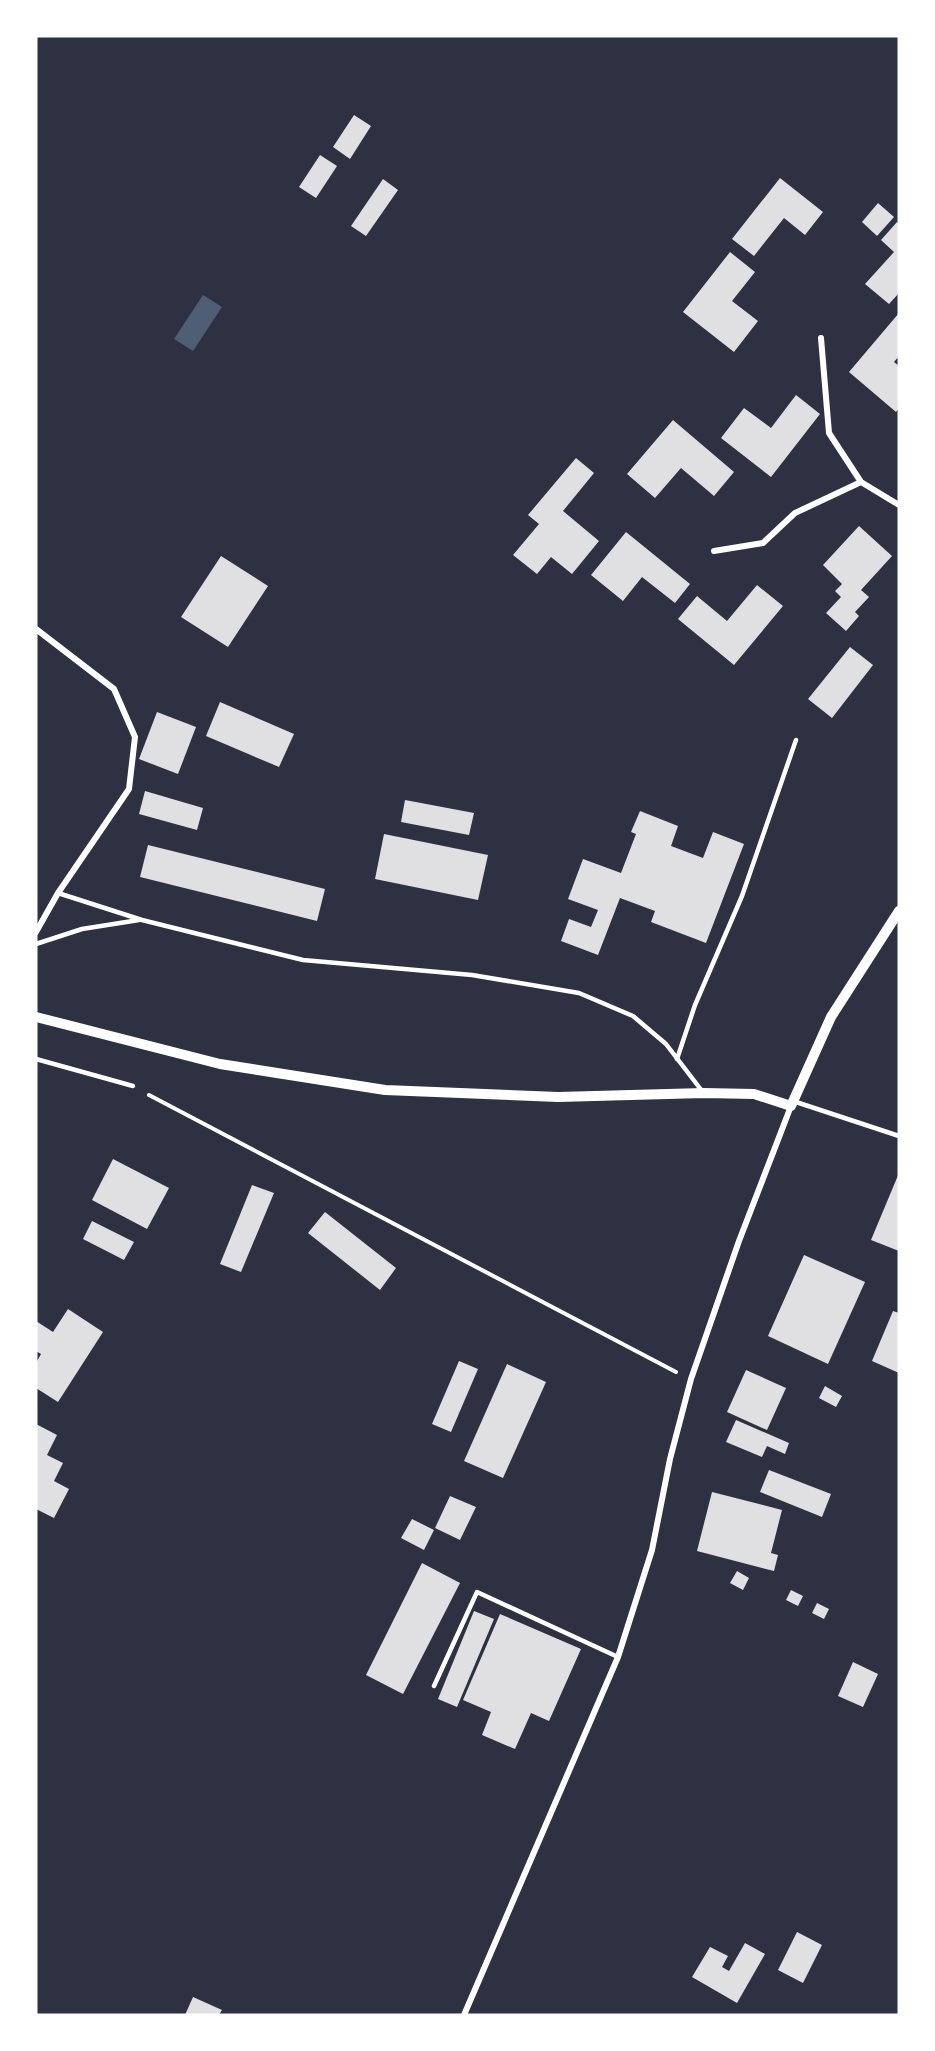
<svg xmlns="http://www.w3.org/2000/svg" width="935" height="2051" font-family="Overpass,sans-serif">
<rect width="100%" height="100%" fill="#2d3142"/>
<path fill="#4f5d75" d="M203,295L222,307L193,351L174,339Z"/>
<g fill="#e0e0e3">
<path d="M354,115L371,126L350,159L333,147Z"/>
<path d="M320,155L337,166L316,198L299,187Z"/>
<path d="M780,178L823,212L805,235L784,218L754,256L732,239Z"/>
<path d="M383,179L398,190L366,236L351,226Z"/>
<path d="M878,203L894,217L877,236L862,222Z"/>
<path d="M897,222L899,224V293L889,304L865,284L894,252L881,240Z"/>
<path d="M730,252L755,272L732,301L758,321L734,352L683,312Z"/>
<path d="M899,313V356L894,362L899,366V408L896,412L849,372Z"/>
<path d="M796,395L820,414L771,477L721,438L744,408L771,428Z"/>
<path d="M673,420L734,472L714,496L681,468L655,498L627,474Z"/>
<path d="M576,458L594,473L563,511L599,541L572,574L551,557L537,574L513,555L539,524L528,515Z"/>
<path d="M859,526L892,556L861,590L869,597L855,612L859,616L846,631L826,613L841,597L835,591L842,584L823,565Z"/>
<path d="M626,532L690,584L675,603L642,577L623,601L591,575Z"/>
<path d="M221,556L268,586L228,647L181,617Z"/>
<path d="M757,585L783,606L734,665L678,619L697,596L727,621Z"/>
<path d="M850,647L873,665L832,718L808,699Z"/>
<path d="M220,702L294,734L279,767L206,736Z"/>
<path d="M157,712L196,727L178,774L139,759Z"/>
<path d="M145,791L203,808L197,830L139,814Z"/>
<path d="M405,800L474,813L469,835L401,822Z"/>
<path d="M640,811L678,826L671,846L703,858L713,832L744,844L706,943L651,922L655,911L620,898L598,955L561,941L569,919L591,927L598,910L568,899L583,859L621,873L636,834L631,832Z"/>
<path d="M384,834L488,855L478,900L375,879Z"/>
<path d="M148,845L325,889L317,921L140,877Z"/>
<path d="M113,1159L169,1188L147,1229L92,1200Z"/>
<path d="M899,1173V1251L871,1240Z"/>
<path d="M252,1185L274,1193L241,1272L220,1264Z"/>
<path d="M325,1212L396,1268L380,1290L308,1233Z"/>
<path d="M92,1221L134,1242L124,1260L83,1239Z"/>
<path d="M804,1255L865,1282L828,1364L768,1336Z"/>
<path d="M68,1309L103,1332L58,1402L36,1388V1363L41,1354L36,1351V1321L53,1332Z"/>
<path d="M893,1311L899,1313V1373L872,1361Z"/>
<path d="M459,1361L478,1369L451,1432L432,1424Z"/>
<path d="M507,1364L546,1382L503,1478L464,1461Z"/>
<path d="M746,1370L786,1388L767,1430L727,1412Z"/>
<path d="M825,1386L842,1396L836,1407L819,1398Z"/>
<path d="M736,1420L789,1443L785,1454L767,1446L762,1457L726,1442Z"/>
<path d="M36,1424L57,1435L47,1455L63,1463L54,1481L69,1489L54,1518L36,1509Z"/>
<path d="M769,1470L831,1494L822,1517L760,1492Z"/>
<path d="M712,1492L782,1510L771,1553L778,1555L774,1571L697,1551Z"/>
<path d="M450,1496L476,1507L460,1540L435,1528Z"/>
<path d="M412,1519L434,1530L424,1550L401,1538Z"/>
<path d="M422,1563L460,1583L403,1694L366,1675Z"/>
<path d="M737,1571L749,1578L743,1590L730,1583Z"/>
<path d="M791,1590L803,1596L798,1606L786,1600Z"/>
<path d="M817,1603L829,1609L824,1619L812,1613Z"/>
<path d="M474,1611L494,1619L457,1707L438,1699Z"/>
<path d="M500,1614L581,1649L549,1721L531,1713L515,1749L482,1735L491,1712L463,1700Z"/>
<path d="M853,1662L878,1674L863,1707L838,1696Z"/>
<path d="M797,1932L822,1945L803,1983L778,1970Z"/>
<path d="M745,1943L765,1954L737,2003L692,1977L710,1947L728,1956L722,1967L729,1971Z"/>
<path d="M193,1997L222,2010L219,2015H185Z"/>
</g>
<g fill="none" stroke-linecap="round" stroke-linejoin="round">
<path stroke="#fff" stroke-width="4" d="M149,1095L676,1372"/>
<g stroke="#fff" stroke-width="4.5">
<path d="M58,893L142,920L303,960L472,975L579,993L633,1016L666,1044L702,1091"/>
<path d="M36,944L82,929L139,920"/>
<path d="M36,1059L133,1086"/>
<path d="M677,1059L695,1005L742,896L796,740"/>
<path d="M793,1101L899,1136"/>
<path d="M434,1686L477,1592L618,1657"/>
</g>
<g stroke="#fff" stroke-width="6">
<path d="M821,338L829,433L861,482L899,505"/>
<path d="M714,551L763,543L795,513L861,482"/>
<path d="M36,629L114,689L135,737L129,789L58,893L36,932"/>
<path d="M464,2015L618,1657L652,1550L670,1459L691,1379L739,1241L791,1106"/>
</g>
<path stroke="#fff" stroke-width="10" d="M36,1017L220,1064L385,1090L558,1097L704,1093L754,1094L791,1106L831,1017L899,911"/>
</g>
<rect width="935" height="2051" fill="none" stroke="#ffffff" stroke-width="75"/>
</svg>
